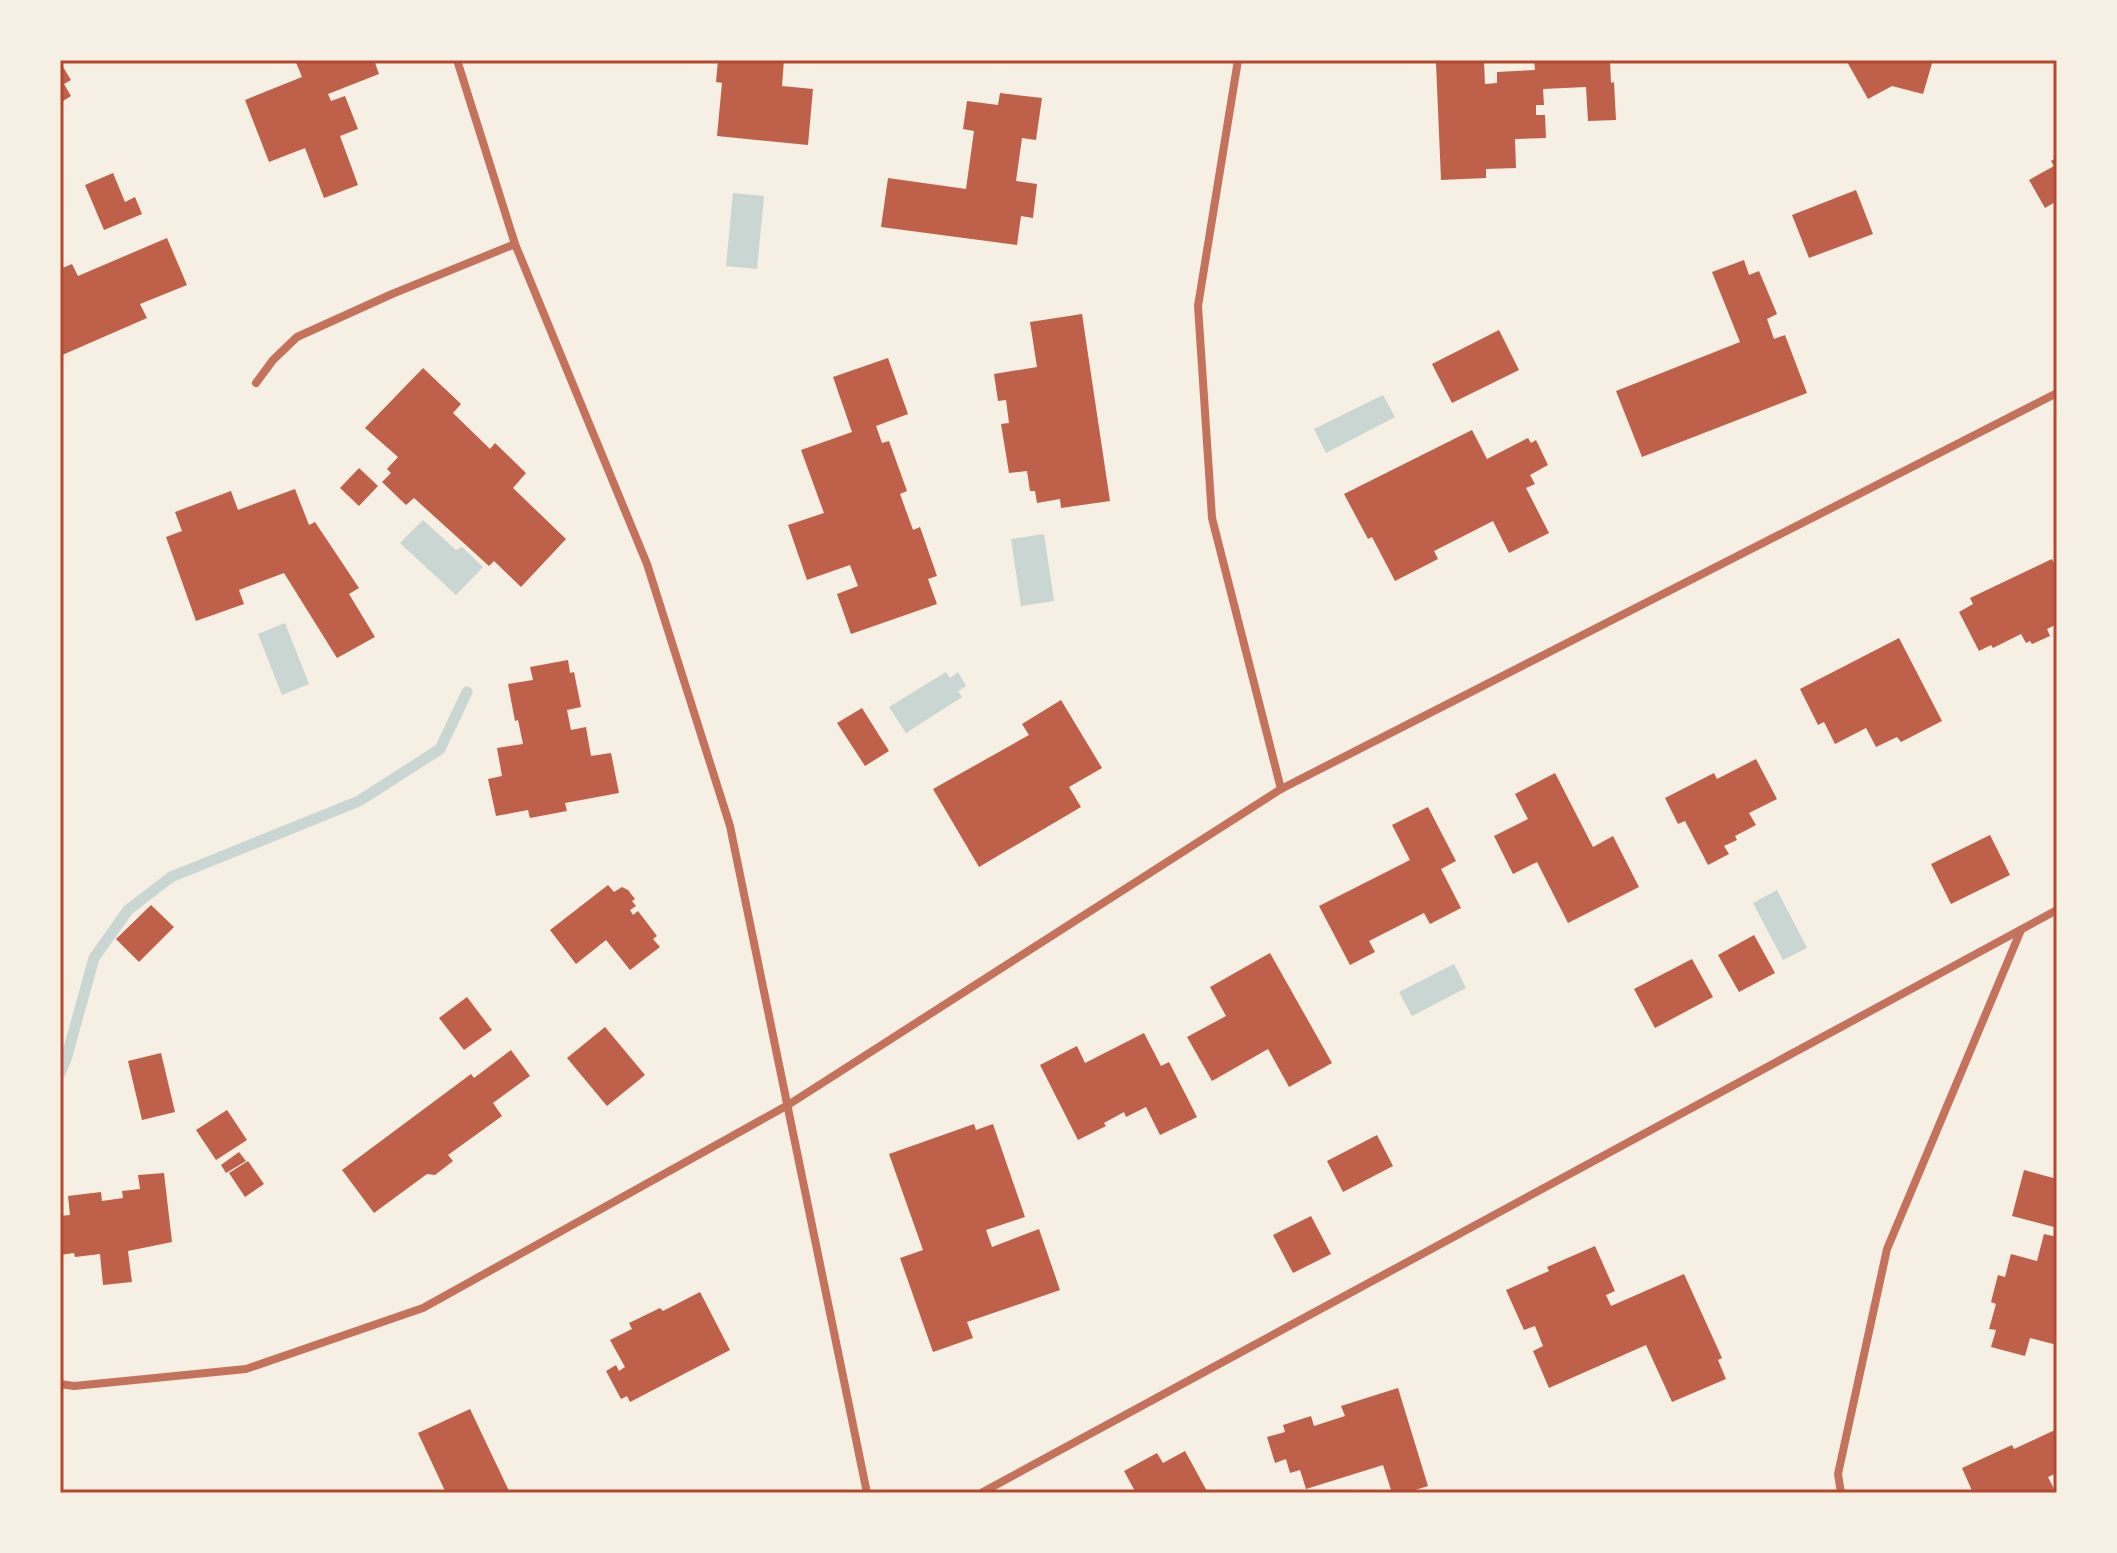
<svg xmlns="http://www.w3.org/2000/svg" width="2117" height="1553" font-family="'DM Sans',sans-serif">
<rect width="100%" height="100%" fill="#f6efe4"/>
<g fill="#c9d6d2">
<path d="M733,193L764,196L757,269L726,266Z"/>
<path d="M1383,395L1395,417L1326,453L1314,429Z"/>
<path d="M423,520L456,550L462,547L483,567L456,595L400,543Z"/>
<path d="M1044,534L1054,601L1021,606L1011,539Z"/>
<path d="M285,623L309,684L282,695L258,634Z"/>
<path d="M946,672L950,678L958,672L966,686L958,691L962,697L906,733L889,707Z"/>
<path d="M1777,890L1807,948L1783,960L1753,903Z"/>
<path d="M1454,964L1466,988L1412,1016L1399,992Z"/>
</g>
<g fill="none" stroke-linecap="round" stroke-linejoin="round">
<path stroke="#c9d6d2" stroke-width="11" d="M60,1073L66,1059L94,958L128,910L171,877L359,801L440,749L467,692"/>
</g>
<g fill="#bf614a">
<path d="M295,60H374L379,74L328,94L331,101L345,96L358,129L340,136L358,185L324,198L305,148L269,162L245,100L302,77Z"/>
<path d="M718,60H784L782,86L813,89L808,145L717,136L722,83L716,82Z"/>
<path d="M1534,60H1610L1611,83L1614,82L1616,120L1588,121L1586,87L1543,89L1544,105H1536V115H1545L1546,138L1515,139L1516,168L1486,169V178L1441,180L1436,63L1484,61L1485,84L1497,83V72L1535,70Z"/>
<path d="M1846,60H1933L1923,94L1892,86L1868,99Z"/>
<path d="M60,62L71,80L64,84L71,96L60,103Z"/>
<path d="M1000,93L1042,98L1036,140L1022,138L1016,181L1037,184L1033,218L1021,216L1017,245L881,227L888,178L966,189L974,131L963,129L967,101L998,105Z"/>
<path d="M2057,157V201L2045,208L2029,180L2054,166L2051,161Z"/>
<path d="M113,173L125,202L135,197L142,214L104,230L85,185Z"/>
<path d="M1856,190L1873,234L1809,258L1792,215Z"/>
<path d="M167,238L187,285L140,304L147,318L60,356V269L72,264L78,276Z"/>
<path d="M1744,260L1749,275L1759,271L1777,314L1767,319L1774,339L1785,335L1807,393L1642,457L1616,391L1740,342L1712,272Z"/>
<path d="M1082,314L1110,501L1061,508L1060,499L1037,503L1035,491H1030L1027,471L1009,473L1001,424L1009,423L1006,400L998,401L994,374L1037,367L1030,322Z"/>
<path d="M1499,330L1519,370L1452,403L1432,364Z"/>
<path d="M888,358L908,414L876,426L882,443L889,441L907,491L900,494L913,530L920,527L937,576L928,579L937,604L851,634L837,594L858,586L850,565L807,580L788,525L824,513L801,450L852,432L833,377Z"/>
<path d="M423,368L461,404L453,413L490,449L495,443L526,473L513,488L566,539L521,587L494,561L489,566L414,498L406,505L382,482L391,473L387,469L398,457L365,428Z"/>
<path d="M1472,430L1487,459L1528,438L1531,443L1536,440L1548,465L1530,475L1535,484L1526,488L1549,533L1509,553L1493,521L1434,551L1438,559L1395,581L1372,537L1368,539L1344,494Z"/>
<path d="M359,468L378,486L359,506L340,488Z"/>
<path d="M295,489L309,525L315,522L359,588L349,594L375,637L337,658L284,573L239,590L244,604L196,621L166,537L182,531L175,512L231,491L238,510Z"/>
<path d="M2052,559L2057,569V624L2047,629L2050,636L2032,644L2030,641L2026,643L2021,634L1993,648L1991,645L1979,651L1959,612L1973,604L1970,598Z"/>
<path d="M1899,638L1942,721L1901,742L1897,737L1876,747L1866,728L1835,744L1824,722L1818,725L1800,689Z"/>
<path d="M568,660L570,673L574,672L581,707L567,710L571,730L586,727L591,756L611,753L619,793L565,803L567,811L530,818L528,810L496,816L488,779L502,776L497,748L523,744L518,720L515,721L508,684L533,680L530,667Z"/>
<path d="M1061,700L1102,768L1069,787L1081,807L979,867L933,789L1029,735L1022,724Z"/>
<path d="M862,708L889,751L865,766L837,723Z"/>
<path d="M1756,759L1777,799L1749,813L1756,825L1735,836L1737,840L1724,846L1729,854L1708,865L1685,821L1678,824L1665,798L1714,773L1717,779Z"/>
<path d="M1555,773L1593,847L1613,836L1639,887L1568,923L1537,862L1513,874L1494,836L1528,819L1515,794Z"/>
<path d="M1428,807L1456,861L1441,869L1461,908L1430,924L1424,913L1369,941L1375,952L1350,965L1319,906L1410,860L1392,825Z"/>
<path d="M1990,835L2010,875L1951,904L1931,864Z"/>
<path d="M608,885L614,892L622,887L628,890L635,899L632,901L636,906L630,910L633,915L638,911L657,936L653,939L660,947L630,970L606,940L576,964L550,930Z"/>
<path d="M151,905L174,927L139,962L116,939Z"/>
<path d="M1754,935L1775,973L1739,992L1718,955Z"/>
<path d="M1270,953L1332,1063L1289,1087L1268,1049L1212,1081L1187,1037L1226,1016L1210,987Z"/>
<path d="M1692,959L1713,997L1655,1028L1634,989Z"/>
<path d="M467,997L492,1030L464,1050L439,1018Z"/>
<path d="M605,1027L645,1075L607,1106L567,1058Z"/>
<path d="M1144,1033L1161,1066L1169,1062L1197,1117L1160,1135L1146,1107L1126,1117L1124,1112L1104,1123L1106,1126L1078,1140L1040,1065L1077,1046L1085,1063Z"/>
<path d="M511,1050L530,1076L493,1103L502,1116L448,1155L453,1161L435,1175L427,1174L374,1213L342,1170L471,1074L474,1078Z"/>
<path d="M161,1053L175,1112L142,1120L128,1061Z"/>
<path d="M227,1110L247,1140L216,1160L196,1130Z"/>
<path d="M974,1124L976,1130L993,1124L1025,1217L986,1230L992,1247L1039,1229L1060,1290L967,1322L973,1338L933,1352L900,1258L923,1250L889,1154Z"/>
<path d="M1377,1135L1393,1166L1343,1192L1327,1161Z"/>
<path d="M239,1152L246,1161L226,1173L221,1165Z"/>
<path d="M248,1161L264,1184L245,1197L229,1173Z"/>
<path d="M2024,1170L2057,1179V1215L2054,1227L2012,1216Z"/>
<path d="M164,1173L172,1242L128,1251L132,1282L103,1285L100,1254L75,1257L74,1253L60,1255V1216L70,1215L68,1196L101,1192L102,1201L123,1198L122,1191L140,1189L138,1175Z"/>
<path d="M1311,1216L1331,1254L1293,1273L1273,1235Z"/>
<path d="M2044,1234L2057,1237V1345L2030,1338L2025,1356L1991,1347L1996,1330L1989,1329L1996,1304L1991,1302L1998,1275L2005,1277L2011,1254L2037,1261Z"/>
<path d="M1595,1246L1615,1291L1606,1295L1611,1306L1684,1274L1722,1358L1718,1360L1726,1379L1672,1402L1646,1345L1549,1388L1533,1351L1543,1346L1535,1326L1524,1330L1506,1290L1549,1271L1547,1267Z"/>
<path d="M700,1292L730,1350L630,1402L627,1396L621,1399L606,1371L616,1365L619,1371L625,1367L610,1340L632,1329L629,1323L660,1308L663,1311Z"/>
<path d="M1398,1388L1428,1486L1406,1493H1392L1383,1465L1306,1489L1300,1470L1290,1473L1286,1459L1275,1463L1267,1437L1285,1432L1283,1425L1311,1416L1314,1426L1345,1416L1341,1406Z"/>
<path d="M470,1409L510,1493H446L418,1433Z"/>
<path d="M2057,1429V1473L2048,1477L2056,1493H1973L1962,1468L2012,1445L2014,1449Z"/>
<path d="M1185,1451L1208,1493H1136L1124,1471L1157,1453L1163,1463Z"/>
</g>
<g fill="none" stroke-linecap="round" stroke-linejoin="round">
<g stroke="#c5725c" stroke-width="8">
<path d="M457,60L515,244L647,564L730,826L867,1493"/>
<path d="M1238,60L1198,306L1212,518L1281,789"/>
<path d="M256,383L273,360L297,337L392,294L515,244"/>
<path d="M60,1384L74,1386L246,1369L423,1308L788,1105L1281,789L2057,393"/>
<path d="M981,1493L2057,910"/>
<path d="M1841,1493L1838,1474L1887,1249L2021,930"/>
</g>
</g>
<rect width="2117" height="1553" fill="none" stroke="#f6efe4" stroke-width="124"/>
<rect x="62" y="62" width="1993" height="1429" fill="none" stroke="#b5482f" stroke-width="3"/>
</svg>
